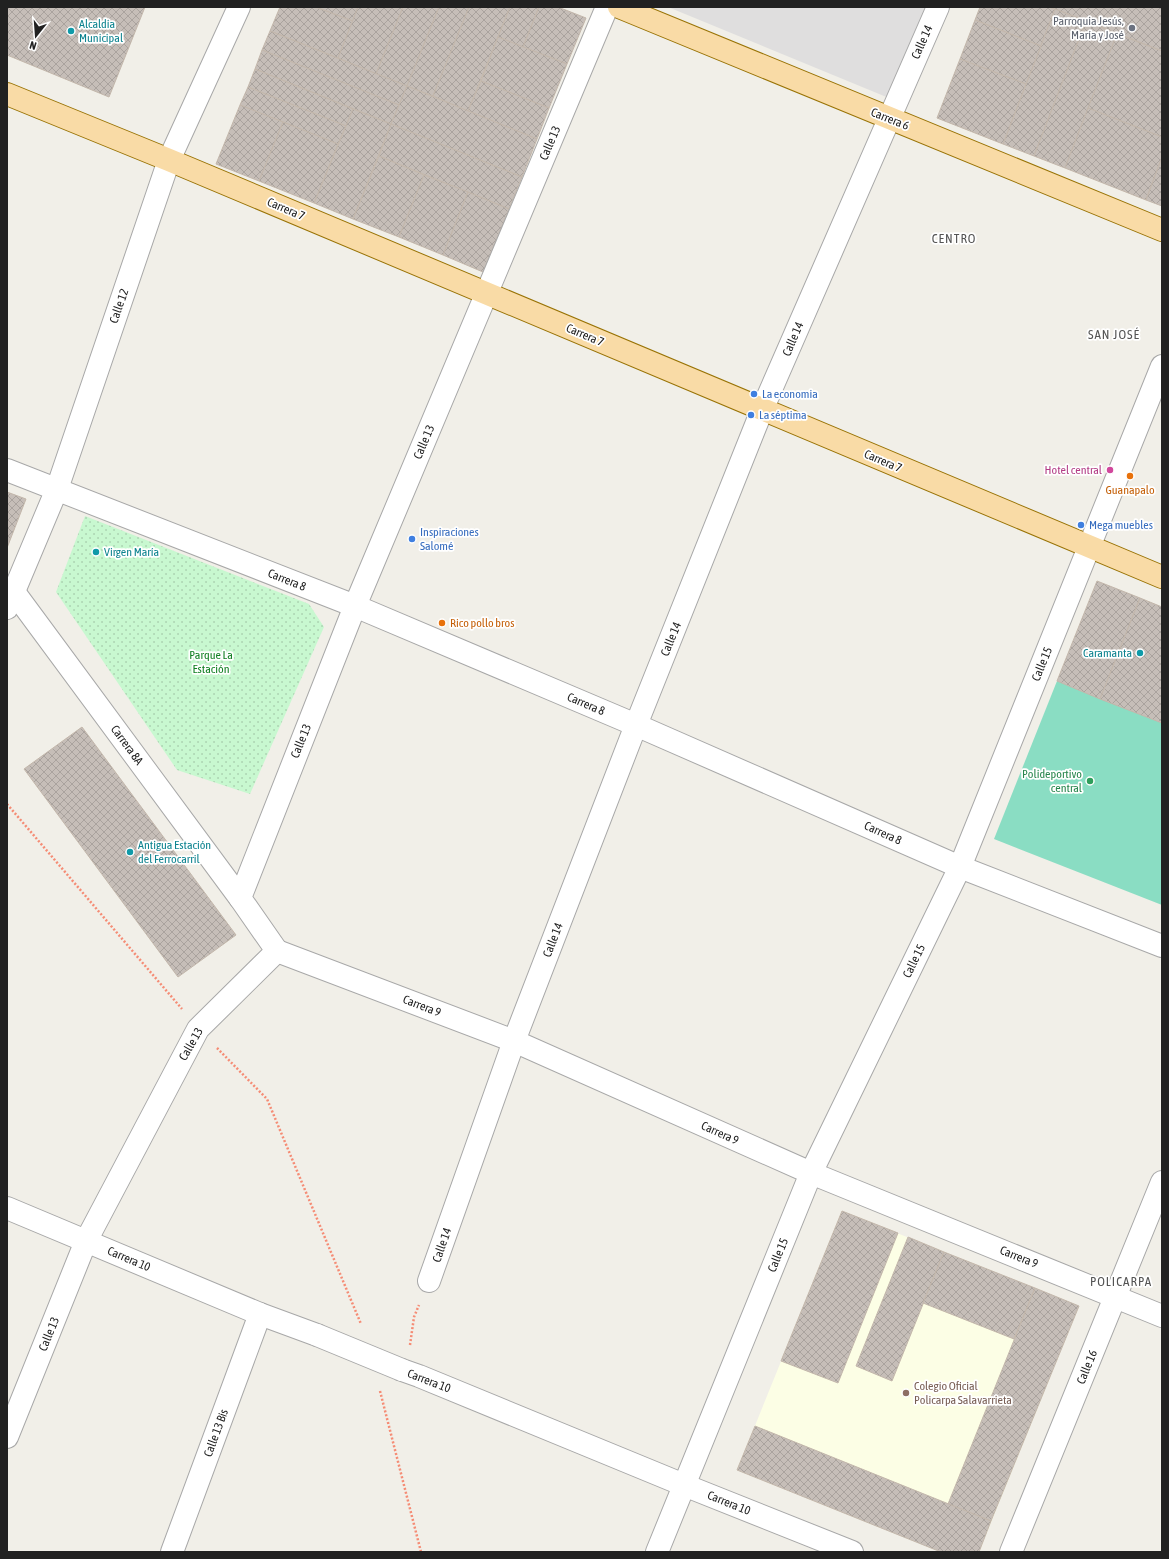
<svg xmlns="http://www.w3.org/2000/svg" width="1169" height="1559" font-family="'Asap Condensed',sans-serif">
<defs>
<pattern id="park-dots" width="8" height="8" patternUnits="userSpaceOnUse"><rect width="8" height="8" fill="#c8f8d0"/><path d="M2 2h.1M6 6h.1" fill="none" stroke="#acd4b2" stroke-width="1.8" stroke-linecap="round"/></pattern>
<pattern id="building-cross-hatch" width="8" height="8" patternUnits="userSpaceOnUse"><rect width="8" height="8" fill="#c6beb8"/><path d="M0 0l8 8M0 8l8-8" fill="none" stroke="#aaa39e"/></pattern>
</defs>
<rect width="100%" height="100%" fill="#f1efe8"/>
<path fill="#dfdede" d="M668,7H940L901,103Z"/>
<path fill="#fcfee5" d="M842,1211L1079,1306L979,1552H941L737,1470Z"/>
<path fill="url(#park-dots)" d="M85,516L309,604L324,627L250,794L177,770L56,592Z"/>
<path fill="#8addc3" d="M1057,681L1162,723V905L994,839Z"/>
<g fill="url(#building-cross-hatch)" stroke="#c3b7ab">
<path d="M7,7H145L109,97L7,55Z"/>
<path d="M280,7H316L353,21L338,58L270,31Z"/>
<path d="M316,7H358L353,21Z"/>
<path d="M358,7H403L376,74L338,58Z"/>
<path d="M403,7H439L407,86L376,74Z"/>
<path d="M439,7H469L433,96L407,86Z"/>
<path d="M469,7H510L468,111L433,96Z"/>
<path d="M510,7H539L523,47L498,37Z"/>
<path d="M539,7H558L586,18L567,64L523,47Z"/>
<path d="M980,7H1049L1055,9L1041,46L975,20Z"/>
<path d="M1049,7H1162V51L1055,9Z"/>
<path d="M1055,9L1086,21L1034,156L1003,144Z"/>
<path d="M975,20L1041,46L1026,84L960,59Z"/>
<path d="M1086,21L1117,34L1065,168L1034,156Z"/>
<path d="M270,31L407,86L399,105L262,50Z"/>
<path d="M1117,34L1162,51V137L1088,108Z"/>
<path d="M498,37L567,64L549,108L481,81Z"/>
<path d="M262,50L399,105L391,124L255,69Z"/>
<path d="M960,59L1026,84L1003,144L937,118Z"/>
<path d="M255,69L353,109L346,126L248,87Z"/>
<path d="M481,81L549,108L537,139L468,111Z"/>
<path d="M407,86L537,139L522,177L391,124Z"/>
<path d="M248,87L346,126L338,144L240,105Z"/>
<path d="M240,105L283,122L259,181L216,164Z"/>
<path d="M1088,108L1162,137V157L1146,200L1065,168Z"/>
<path d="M353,109L391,124L353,219L314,203Z"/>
<path d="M283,122L338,144L314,203L259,181Z"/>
<path d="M391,124L522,177L509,209L379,156Z"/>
<path d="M379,156L424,175L399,237L353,219Z"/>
<path d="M1162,157V206L1146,200Z"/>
<path d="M424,175L468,192L443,255L399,237Z"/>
<path d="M468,192L509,209L483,272L443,255Z"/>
<path d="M7,492L26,499L7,548Z"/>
<path d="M1097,581L1140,598L1100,699L1057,681Z"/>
<path d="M1140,598L1162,607V723L1100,699Z"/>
<path d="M82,727L236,935L178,977L24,769Z"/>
<path d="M842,1211L898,1233L838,1383L781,1361Z"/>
<path d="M908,1237L944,1252L892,1381L856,1366Z"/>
<path d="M944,1252L1035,1288L1014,1339L923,1303Z"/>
<path d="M1035,1288L1079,1306L991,1521L948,1504Z"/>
<path d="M755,1426L991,1521L979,1552H941L737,1470Z"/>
</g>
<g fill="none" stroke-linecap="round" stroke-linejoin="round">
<g stroke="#a8a8a8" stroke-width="24">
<g id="minor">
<path d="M7,470L355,606L636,725L960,867L1162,946"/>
<path d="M14,592L240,898"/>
<path d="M7,608L57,489L169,160L239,7"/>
<path d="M277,951L514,1041L811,1173L1162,1316"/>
<path d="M7,1208L260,1314L317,1335"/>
<path d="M429,1281L514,1041L636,725L762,410L938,7"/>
<path d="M402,1370L419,1376L684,1485L852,1552"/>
<path d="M7,1437L86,1241L198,1029L277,951L240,898L355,606L607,7"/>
<path d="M172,1552L260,1314"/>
<path d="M657,1552L811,1173L960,867L1162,366"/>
<path d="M1011,1552L1162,1182"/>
</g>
</g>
<g stroke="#997305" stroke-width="24">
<g id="major">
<path d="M619,7L1162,230"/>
<path d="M7,94L169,160L1162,577"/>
</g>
</g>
<g stroke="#f58c75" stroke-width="2.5" stroke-dasharray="2 2" stroke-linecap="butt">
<path d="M7,804L182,1009"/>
<path d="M217,1048L267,1099L361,1324"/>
<path d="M410,1345L414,1317L419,1305"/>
<path d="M380,1391L421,1552"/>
</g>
<use href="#minor" stroke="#fff" stroke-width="22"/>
<use href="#major" stroke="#f9dba6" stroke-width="22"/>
<g stroke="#a8a8a8" stroke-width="24" stroke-linecap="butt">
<path id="minor-bridge" d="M317,1335L402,1370"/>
</g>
<use href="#minor-bridge" stroke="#fff" stroke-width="22"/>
</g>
<circle fill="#6b7280" stroke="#fff" stroke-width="1.5" cx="1132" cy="28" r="4"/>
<g fill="#0f9aa8" stroke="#fff" stroke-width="1.5">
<circle cx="71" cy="31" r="4"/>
<circle cx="96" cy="552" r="4"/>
<circle cx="1140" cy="653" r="4"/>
<circle cx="130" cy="852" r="4"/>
</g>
<g fill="#3f7fe0" stroke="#fff" stroke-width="1.5">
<circle cx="754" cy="394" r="4"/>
<circle cx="751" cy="415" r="4"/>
<circle cx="1081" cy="525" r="4"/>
<circle cx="412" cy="539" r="4"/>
</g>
<circle fill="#d1479c" stroke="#fff" stroke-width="1.5" cx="1110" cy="470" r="4"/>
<g fill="#e8710a" stroke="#fff" stroke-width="1.5">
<circle cx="1130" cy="476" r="4"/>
<circle cx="442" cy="623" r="4"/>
</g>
<circle fill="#2e9e5b" stroke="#fff" stroke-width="1.5" cx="1090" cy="781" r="4"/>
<circle fill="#8d6e63" stroke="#fff" stroke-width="1.5" cx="906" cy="1393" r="4"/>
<g text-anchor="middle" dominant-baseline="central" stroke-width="3.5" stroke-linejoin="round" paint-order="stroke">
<g font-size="12" fill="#5b616d" stroke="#fff" text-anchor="end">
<text x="1124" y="21">Parroquia Jesús,<tspan x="1124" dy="14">María y José</tspan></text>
</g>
<g font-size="12" fill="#0d838f" stroke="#fff" text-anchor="start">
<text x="79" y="24">Alcaldia<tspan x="79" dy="14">Municipal</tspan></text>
<text x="104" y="552">Virgen María</text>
<text x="1132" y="653" text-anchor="end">Caramanta</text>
<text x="138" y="845">Antigua Estación<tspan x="138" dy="14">del Ferrocarril</tspan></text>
</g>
<g font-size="12" fill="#212121" stroke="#fff">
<text transform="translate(922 42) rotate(-66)">Calle 14</text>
<text transform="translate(890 119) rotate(22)">Carrera 6</text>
<text transform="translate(550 143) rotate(-67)">Calle 13</text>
<text transform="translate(286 209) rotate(23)">Carrera 7</text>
<text transform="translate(119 306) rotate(-71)">Calle 12</text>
<text transform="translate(585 335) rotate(23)">Carrera 7</text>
<text transform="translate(793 339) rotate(-67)">Calle 14</text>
<text transform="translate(424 442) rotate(-67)">Calle 13</text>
<text transform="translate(883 461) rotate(23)">Carrera 7</text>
<text transform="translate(287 580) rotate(22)">Carrera 8</text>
<text transform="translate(671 639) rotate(-68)">Calle 14</text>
<text transform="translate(1042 664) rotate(-68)">Calle 15</text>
<text transform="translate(586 704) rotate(23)">Carrera 8</text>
<text transform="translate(301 741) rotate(-68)">Calle 13</text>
<text transform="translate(127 745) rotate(54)">Carrera 8A</text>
<text transform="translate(883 833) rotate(24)">Carrera 8</text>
<text transform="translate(553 940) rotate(-69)">Calle 14</text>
<text transform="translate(914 961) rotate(-64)">Calle 15</text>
<text transform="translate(422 1006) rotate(21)">Carrera 9</text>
<text transform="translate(191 1044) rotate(-60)">Calle 13</text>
<text transform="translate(720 1133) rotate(24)">Carrera 9</text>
<text transform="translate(442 1245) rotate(-71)">Calle 14</text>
<text transform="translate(778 1255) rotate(-68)">Calle 15</text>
<text transform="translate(1019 1257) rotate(22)">Carrera 9</text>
<text transform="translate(129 1259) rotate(23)">Carrera 10</text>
<text transform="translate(49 1334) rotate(-68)">Calle 13</text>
<text transform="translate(1087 1367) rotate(-68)">Calle 16</text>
<text transform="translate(429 1381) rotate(21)">Carrera 10</text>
<text transform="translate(216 1433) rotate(-70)">Calle 13 Bis</text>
<text transform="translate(729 1503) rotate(22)">Carrera 10</text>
</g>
<g font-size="12" fill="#366cbe" stroke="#fff" text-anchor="start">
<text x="762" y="394">La economia</text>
<text x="759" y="415">La séptima</text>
<text x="1089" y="525">Mega muebles</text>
<text x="420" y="532">Inspiraciones<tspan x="420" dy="14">Salomé</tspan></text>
</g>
<g font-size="12" fill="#b23c85" stroke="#fff" text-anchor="end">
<text x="1102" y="470">Hotel central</text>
</g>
<g font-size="12" fill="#c56008" stroke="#fff">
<text x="1130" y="490">Guanapalo</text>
<text x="450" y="623" text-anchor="start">Rico pollo bros</text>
</g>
<g font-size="12" fill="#107f21" stroke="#fff">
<text x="211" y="655">Parque La<tspan x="211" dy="14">Estación</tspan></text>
</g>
<g font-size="12" fill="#27864d" stroke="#fff" text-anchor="end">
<text x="1082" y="774">Polideportivo<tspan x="1082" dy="14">central</tspan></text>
</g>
<g font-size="12" fill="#785e54" stroke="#fff" text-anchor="start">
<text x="914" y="1386">Colegio Oficial<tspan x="914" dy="14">Policarpa Salavarrieta</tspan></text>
</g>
<g font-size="13" letter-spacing="1" fill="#545454" stroke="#fff">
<text x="954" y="238">CENTRO</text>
<text x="1114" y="334">SAN JOSÉ</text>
<text x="1121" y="1281">POLICARPA</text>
</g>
</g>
<rect width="1169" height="1559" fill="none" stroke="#212121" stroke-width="16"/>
<g transform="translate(36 36) rotate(197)" stroke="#ffffff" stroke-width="3" paint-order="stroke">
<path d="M0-3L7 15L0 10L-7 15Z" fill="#212121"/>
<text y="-6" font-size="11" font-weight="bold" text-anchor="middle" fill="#212121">N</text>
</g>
</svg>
